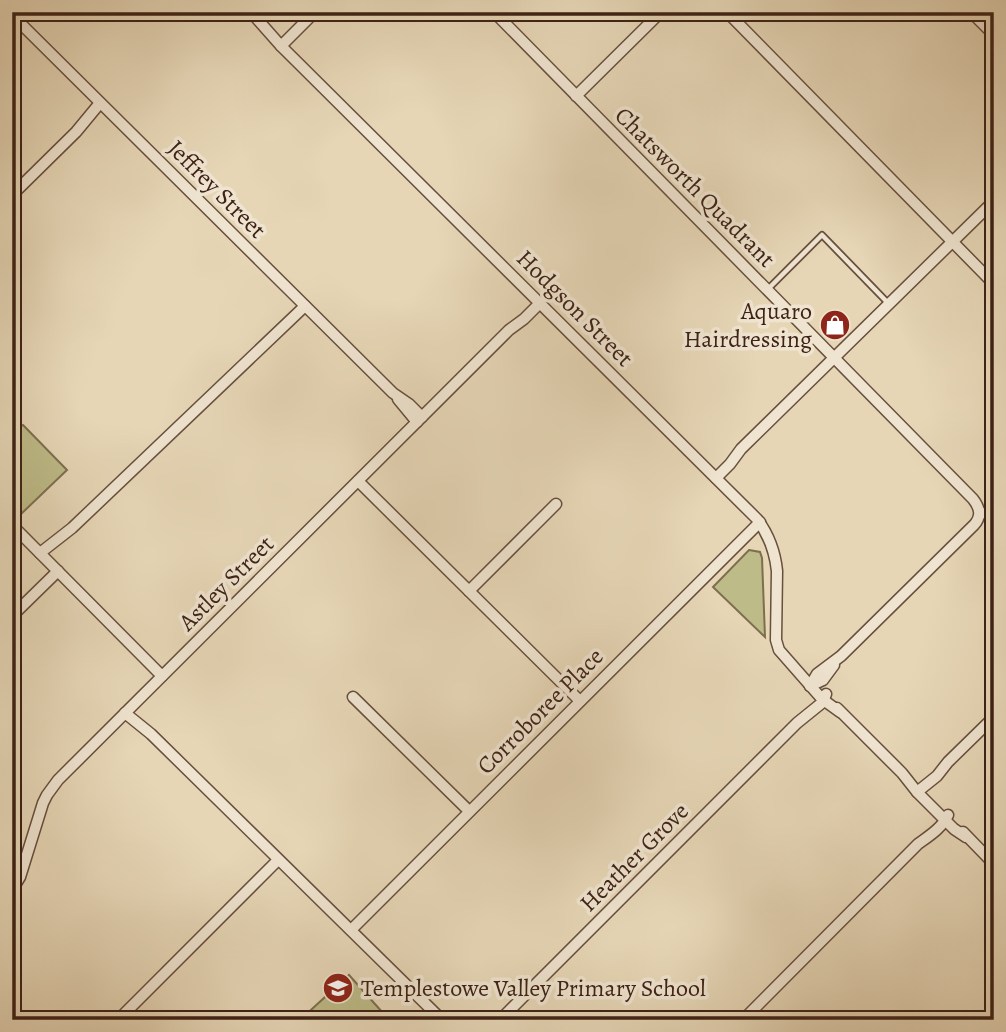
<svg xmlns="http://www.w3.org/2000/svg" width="1006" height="1032" font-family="Alegreya,serif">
<rect width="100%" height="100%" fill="#e6d6b6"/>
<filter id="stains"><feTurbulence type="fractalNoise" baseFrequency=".00286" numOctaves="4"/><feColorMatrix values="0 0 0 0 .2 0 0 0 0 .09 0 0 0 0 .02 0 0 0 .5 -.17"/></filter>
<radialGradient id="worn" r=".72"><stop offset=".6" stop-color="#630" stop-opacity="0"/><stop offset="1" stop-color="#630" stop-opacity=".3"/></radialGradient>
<g fill="#bdbb88" stroke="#7e6e4f" stroke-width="2">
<path d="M23,425L67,470L20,515L12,507V436L13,431Z"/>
<path d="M749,550L760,552L762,558L765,637L713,587Z"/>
<path d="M349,975L383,1013L375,1020H300Z"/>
</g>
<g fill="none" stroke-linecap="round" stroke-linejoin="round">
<g stroke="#684f3e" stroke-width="8">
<path id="lane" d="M768,289L822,235L889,304"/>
</g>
<g stroke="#684f3e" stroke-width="13">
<g id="street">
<path d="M251,12L281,46L757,519C769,535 775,551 777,571L776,640L779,650L822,699L840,712"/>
<path d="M494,12L973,499C980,508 982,516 974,525L841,656L817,674L810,686"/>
<path d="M727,12L994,284"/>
<path d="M971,12L994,35"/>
<path d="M12,15L393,393L409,404L422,417"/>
<path d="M281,46L315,12"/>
<path d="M576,96L661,12"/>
<path d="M12,195L76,132L100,103"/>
<path d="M398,399L417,422"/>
<path d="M716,478L730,464L741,449L994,201"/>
<path d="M358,481L580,701"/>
<path d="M980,513L994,514"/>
<path d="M12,525L162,676"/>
<path d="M40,553L72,528L305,306"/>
<path d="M469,591L556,504"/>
<path d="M12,616L58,571"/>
<path d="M810,686L823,680L834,665"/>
<path d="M353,697L469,811"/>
<path d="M837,708L902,773L917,792L954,829L966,837"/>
<path d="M125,713L151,734L442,1020"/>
<path d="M917,792L937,776L948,762L994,717"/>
<path d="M963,832L994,864"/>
<path d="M12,890L20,877L43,803L47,795L58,780L509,330L524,319L540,303"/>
<path d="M351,930L760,522"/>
<path d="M118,1020L278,860"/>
<path d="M500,1020L797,723L823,702L826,694"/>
<path d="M743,1020L918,844C929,836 942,828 948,815"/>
<path d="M984,1020L994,1010"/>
</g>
</g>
<use href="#lane" stroke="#efe4d0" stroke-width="4.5"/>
<use href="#street" stroke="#efe4d0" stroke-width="10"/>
</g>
<defs>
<g id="shop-disc" transform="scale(1.575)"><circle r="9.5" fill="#8f2418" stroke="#efe4d0"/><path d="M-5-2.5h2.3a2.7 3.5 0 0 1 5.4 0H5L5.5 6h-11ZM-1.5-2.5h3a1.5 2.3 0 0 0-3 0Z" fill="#fff"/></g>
<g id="school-disc" transform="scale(1.575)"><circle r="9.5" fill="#8f2418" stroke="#efe4d0"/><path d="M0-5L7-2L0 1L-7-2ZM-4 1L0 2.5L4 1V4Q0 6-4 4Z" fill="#fff"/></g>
</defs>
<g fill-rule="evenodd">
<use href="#shop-disc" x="835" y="325"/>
<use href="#school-disc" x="338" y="988"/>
</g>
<g text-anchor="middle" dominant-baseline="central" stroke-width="7" stroke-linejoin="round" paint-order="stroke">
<g font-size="24" fill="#3e2216" stroke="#efe4d0">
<text transform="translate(695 187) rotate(45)">Chatsworth Quadrant</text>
<text transform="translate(217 189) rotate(45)">Jeffrey Street</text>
<text transform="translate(575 308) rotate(45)">Hodgson Street</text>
<text transform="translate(226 583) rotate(-45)">Astley Street</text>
<text transform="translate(540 711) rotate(-45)">Corroboree Place</text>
<text transform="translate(634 857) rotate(-45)">Heather Grove</text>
</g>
<g font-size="24" fill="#3e2216" stroke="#efe4d0" text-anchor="end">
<text x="812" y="311">Aquaro<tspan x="812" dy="28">Hairdressing</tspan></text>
<text x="361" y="988" text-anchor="start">Templestowe Valley Primary School</text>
</g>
</g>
<rect width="1006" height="1032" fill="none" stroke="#e6d6b6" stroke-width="42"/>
<rect x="14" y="14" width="978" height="1004" fill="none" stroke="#3e2216" stroke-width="3.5"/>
<rect x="21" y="21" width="964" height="990" fill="none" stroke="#3e2216" stroke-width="2"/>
<rect width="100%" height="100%" filter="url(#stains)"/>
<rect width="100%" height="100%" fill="url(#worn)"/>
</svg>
